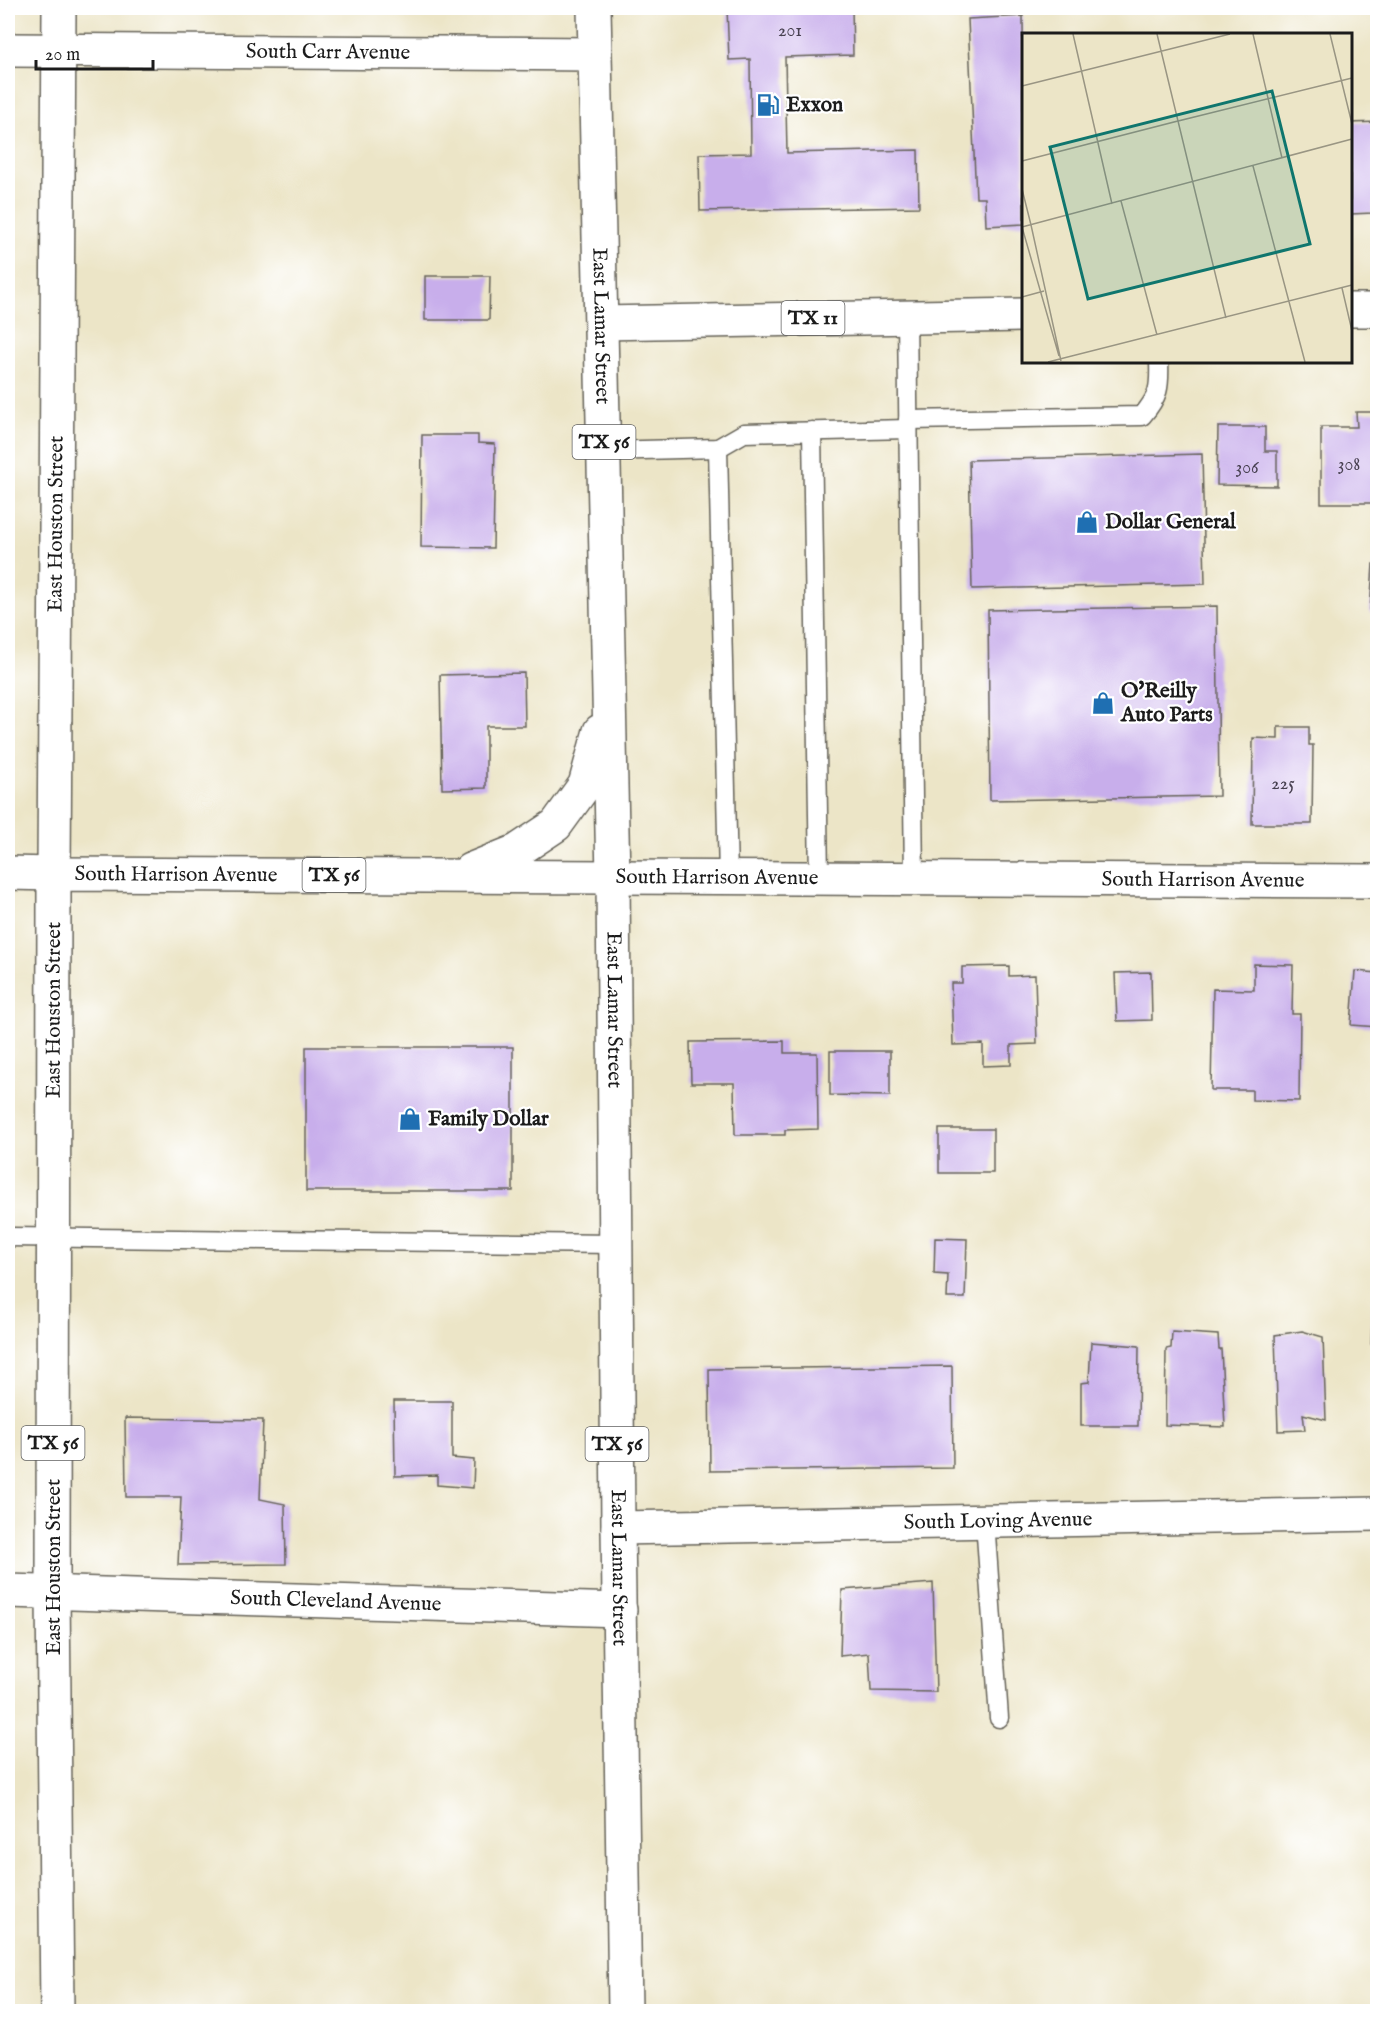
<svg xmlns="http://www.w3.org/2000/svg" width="1385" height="2019" font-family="'IM FELL English',serif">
<rect width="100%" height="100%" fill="#fff"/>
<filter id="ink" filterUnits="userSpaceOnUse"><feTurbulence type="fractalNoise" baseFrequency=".0167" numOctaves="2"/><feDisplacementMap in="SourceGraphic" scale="12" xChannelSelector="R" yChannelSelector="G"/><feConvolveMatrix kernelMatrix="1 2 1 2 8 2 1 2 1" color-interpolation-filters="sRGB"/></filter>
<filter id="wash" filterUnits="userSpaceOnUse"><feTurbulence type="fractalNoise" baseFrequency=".008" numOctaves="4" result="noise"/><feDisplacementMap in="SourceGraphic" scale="24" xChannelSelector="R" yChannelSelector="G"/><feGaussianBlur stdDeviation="1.35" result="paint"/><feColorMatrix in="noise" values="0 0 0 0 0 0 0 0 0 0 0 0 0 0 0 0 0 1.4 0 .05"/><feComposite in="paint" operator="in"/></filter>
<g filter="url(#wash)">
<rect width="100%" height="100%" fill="#ece5c7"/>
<g id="blocks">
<g fill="#c8aeeb">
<path d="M727,8H852L853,55L785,57L787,153L918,150L919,207L700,211L699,154L751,153L750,59L729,60Z"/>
<path d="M1023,16L1024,224L986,226L985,198H976L968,19Z"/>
<path d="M1378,122V203H1373V213L1350,214V123Z"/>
<path d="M425,276H490L489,320H425Z"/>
<path d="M1356,412H1378V510H1375V503H1321V427H1357Z"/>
<path d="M1218,427H1265V451H1277V486L1217,485Z"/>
<path d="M422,435H478V443L495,444L493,548L421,547Z"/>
<path d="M1202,454L1205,584L972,589L969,460Z"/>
<path d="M1373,564H1378V613H1370Z"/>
<path d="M1217,606L1219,796L990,800L988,610Z"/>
<path d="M524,673L525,726H486V788L442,789L440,675Z"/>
<path d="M1278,727H1309V745H1313L1312,824H1252L1253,738L1278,739Z"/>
<path d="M1254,964L1293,965L1292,1014H1300L1299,1101L1252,1100V1090H1211L1213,989L1254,990Z"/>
<path d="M1009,966V976L1035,975L1037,1044L1011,1045V1065L983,1066V1044L953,1045L951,983H962V967Z"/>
<path d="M1355,971L1378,973V1027L1351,1025Z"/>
<path d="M1151,972L1152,1020L1117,1021L1115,973Z"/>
<path d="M784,1041V1053H817L818,1129L785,1130V1135H735L734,1083H691L690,1042Z"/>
<rect x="306" y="1047" width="207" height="144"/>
<path d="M830,1051H890V1096L830,1095Z"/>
<rect x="939" y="1129" width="54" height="44"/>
<path d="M935,1238L967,1239L965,1298H947L948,1275L934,1274Z"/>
<path d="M1373,1297H1378V1345L1371,1344Z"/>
<path d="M1302,1331L1323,1337L1326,1420L1303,1414L1305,1430L1278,1431L1275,1335Z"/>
<path d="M1172,1332L1218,1335L1219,1349H1221L1225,1427L1165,1425L1166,1349L1171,1348Z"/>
<path d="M1091,1342L1139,1346L1138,1426H1081V1383L1089,1382Z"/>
<path d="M952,1366L953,1468L710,1471L709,1369Z"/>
<path d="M394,1401H452V1458L474,1460L473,1488L437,1485V1475L395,1476Z"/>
<path d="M125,1418L263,1420L260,1499L285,1504L286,1564L178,1565L181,1497H126Z"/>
<path d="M933,1583L936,1692L871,1691L869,1653L840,1656L842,1590Z"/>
</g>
</g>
</g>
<g filter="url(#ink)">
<use href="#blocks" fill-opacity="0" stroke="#656258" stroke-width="1.5"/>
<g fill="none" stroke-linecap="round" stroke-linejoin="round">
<g stroke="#656258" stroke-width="21">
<g id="lane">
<path d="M907,316L914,879"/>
<path d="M908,420L1142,416C1159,396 1160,388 1159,362"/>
<path d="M812,431L819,878"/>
<path d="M718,448L728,877"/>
<path d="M605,451L718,448L744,433L908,429"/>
<path d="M8,1237L616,1244"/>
<path d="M985,1521L999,1718"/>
</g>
</g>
<g stroke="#656258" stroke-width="36">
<g id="street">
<path id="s1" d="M8,50L595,54"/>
<path id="s2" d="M8,873L54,874L59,8"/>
<path id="s3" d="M613,877L1378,881"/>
<path id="s4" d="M618,1528L1378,1514"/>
<path id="s5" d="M8,1591L620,1610"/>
</g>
</g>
<g stroke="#656258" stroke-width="36">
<g id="primary">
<path id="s6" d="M594,8L613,877L618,1528L625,2012"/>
<path d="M1350,310H1378"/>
<path d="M602,323L1024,315"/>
<path d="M470,870L517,851L556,825L585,785L600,731"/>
<path id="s7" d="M57,2012L53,1592L54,874L613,877"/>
</g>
</g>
<use href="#lane" stroke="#fff" stroke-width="18"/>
<use href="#street" stroke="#fff" stroke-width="33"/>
<use href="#primary" stroke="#fff" stroke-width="33"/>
</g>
</g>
<defs>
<g id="fuel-bare" transform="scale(1.8)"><path d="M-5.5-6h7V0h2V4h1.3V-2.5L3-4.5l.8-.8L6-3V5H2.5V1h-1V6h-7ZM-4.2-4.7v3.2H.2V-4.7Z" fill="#1f6fb2" stroke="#fff" stroke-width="2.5" paint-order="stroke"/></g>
<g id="shop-bare" transform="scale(1.8)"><path d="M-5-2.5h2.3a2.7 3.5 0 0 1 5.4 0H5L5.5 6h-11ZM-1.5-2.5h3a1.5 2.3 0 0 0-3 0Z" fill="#1f6fb2" stroke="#fff" stroke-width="2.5" paint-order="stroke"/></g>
</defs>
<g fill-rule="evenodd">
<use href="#fuel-bare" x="768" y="105"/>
<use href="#shop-bare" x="1087" y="522"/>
<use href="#shop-bare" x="1103" y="703"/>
<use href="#shop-bare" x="410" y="1119"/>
</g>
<g text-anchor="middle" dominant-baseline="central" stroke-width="4.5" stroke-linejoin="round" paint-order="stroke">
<g font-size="18" fill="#474050">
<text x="790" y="31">201</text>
<text x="1349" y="465">308</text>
<text x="1247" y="468">306</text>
<text x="1283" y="784">225</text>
</g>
<g fill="#fff" stroke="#606060" stroke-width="1.5">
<rect x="781.5" y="301" width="63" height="34" rx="4.5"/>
<rect x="572.5" y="425" width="63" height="34" rx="4.5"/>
<rect x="302.5" y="858" width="63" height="34" rx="4.5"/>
<rect x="21.5" y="1426" width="63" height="34" rx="4.5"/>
<rect x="585.5" y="1427" width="63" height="34" rx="4.5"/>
</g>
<g font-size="20" font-weight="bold" fill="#1c1c1c">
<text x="813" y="318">TX 11</text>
<text x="604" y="442">TX 56</text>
<text x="334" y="875">TX 56</text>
<text x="53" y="1443">TX 56</text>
<text x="617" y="1444">TX 56</text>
</g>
<g font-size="21" fill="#1c1c1c" stroke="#fff">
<text stroke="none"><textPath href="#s1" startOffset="320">South Carr Avenue</textPath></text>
<text stroke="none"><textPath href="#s6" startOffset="318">East Lamar Street</textPath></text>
<text stroke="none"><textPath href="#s2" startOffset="396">East Houston Street</textPath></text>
<text stroke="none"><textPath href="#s7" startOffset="1260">South Harrison Avenue</textPath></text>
<text stroke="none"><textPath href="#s3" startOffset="104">South Harrison Avenue</textPath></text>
<text stroke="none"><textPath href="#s3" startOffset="590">South Harrison Avenue</textPath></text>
<text stroke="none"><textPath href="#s6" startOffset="1002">East Lamar Street</textPath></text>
<text stroke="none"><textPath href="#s7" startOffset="1002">East Houston Street</textPath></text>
<text stroke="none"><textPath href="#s4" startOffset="380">South Loving Avenue</textPath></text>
<text transform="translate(54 1567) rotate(-90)">East Houston Street</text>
<text stroke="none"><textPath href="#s6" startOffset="1560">East Lamar Street</textPath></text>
<text stroke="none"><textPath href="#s5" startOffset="328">South Cleveland Avenue</textPath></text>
</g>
<g font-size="21" font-weight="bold" fill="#1c1c1c" stroke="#fff" text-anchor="start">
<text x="786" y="105">Exxon</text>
<text x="1105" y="522">Dollar General</text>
<text x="1121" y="691">O'Reilly<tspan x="1121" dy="24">Auto Parts</tspan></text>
<text x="428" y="1119">Family Dollar</text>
</g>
</g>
<g transform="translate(1022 33)">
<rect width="330" height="330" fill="#ece5c7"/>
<path fill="none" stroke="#999583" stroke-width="1.5" d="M51,1L90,171M135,1L156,88L330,45M231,1L260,125M308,1L330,91M0,53L208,1M0,128L156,88L171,150M231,133L283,329M171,150L204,285M0,156L9,192M99,168L135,302M9,192L39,328M0,194L37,323M0,194L330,106M320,255L330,298M0,264L22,258M26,329L330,252"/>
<path fill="#0f766e" fill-opacity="0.15" stroke="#0f766e" stroke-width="3" d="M250,58L288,211L66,266L28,114Z"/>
<rect width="330" height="330" fill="none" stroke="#1c1c1c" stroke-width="3"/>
</g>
<rect width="1385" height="2019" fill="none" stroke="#fff" stroke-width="30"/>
<path d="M36 60v9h117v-9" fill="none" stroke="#1c1c1c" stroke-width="3"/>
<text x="45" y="60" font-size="18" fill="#1c1c1c" stroke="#ffffff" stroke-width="4.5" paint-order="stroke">20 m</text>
</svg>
